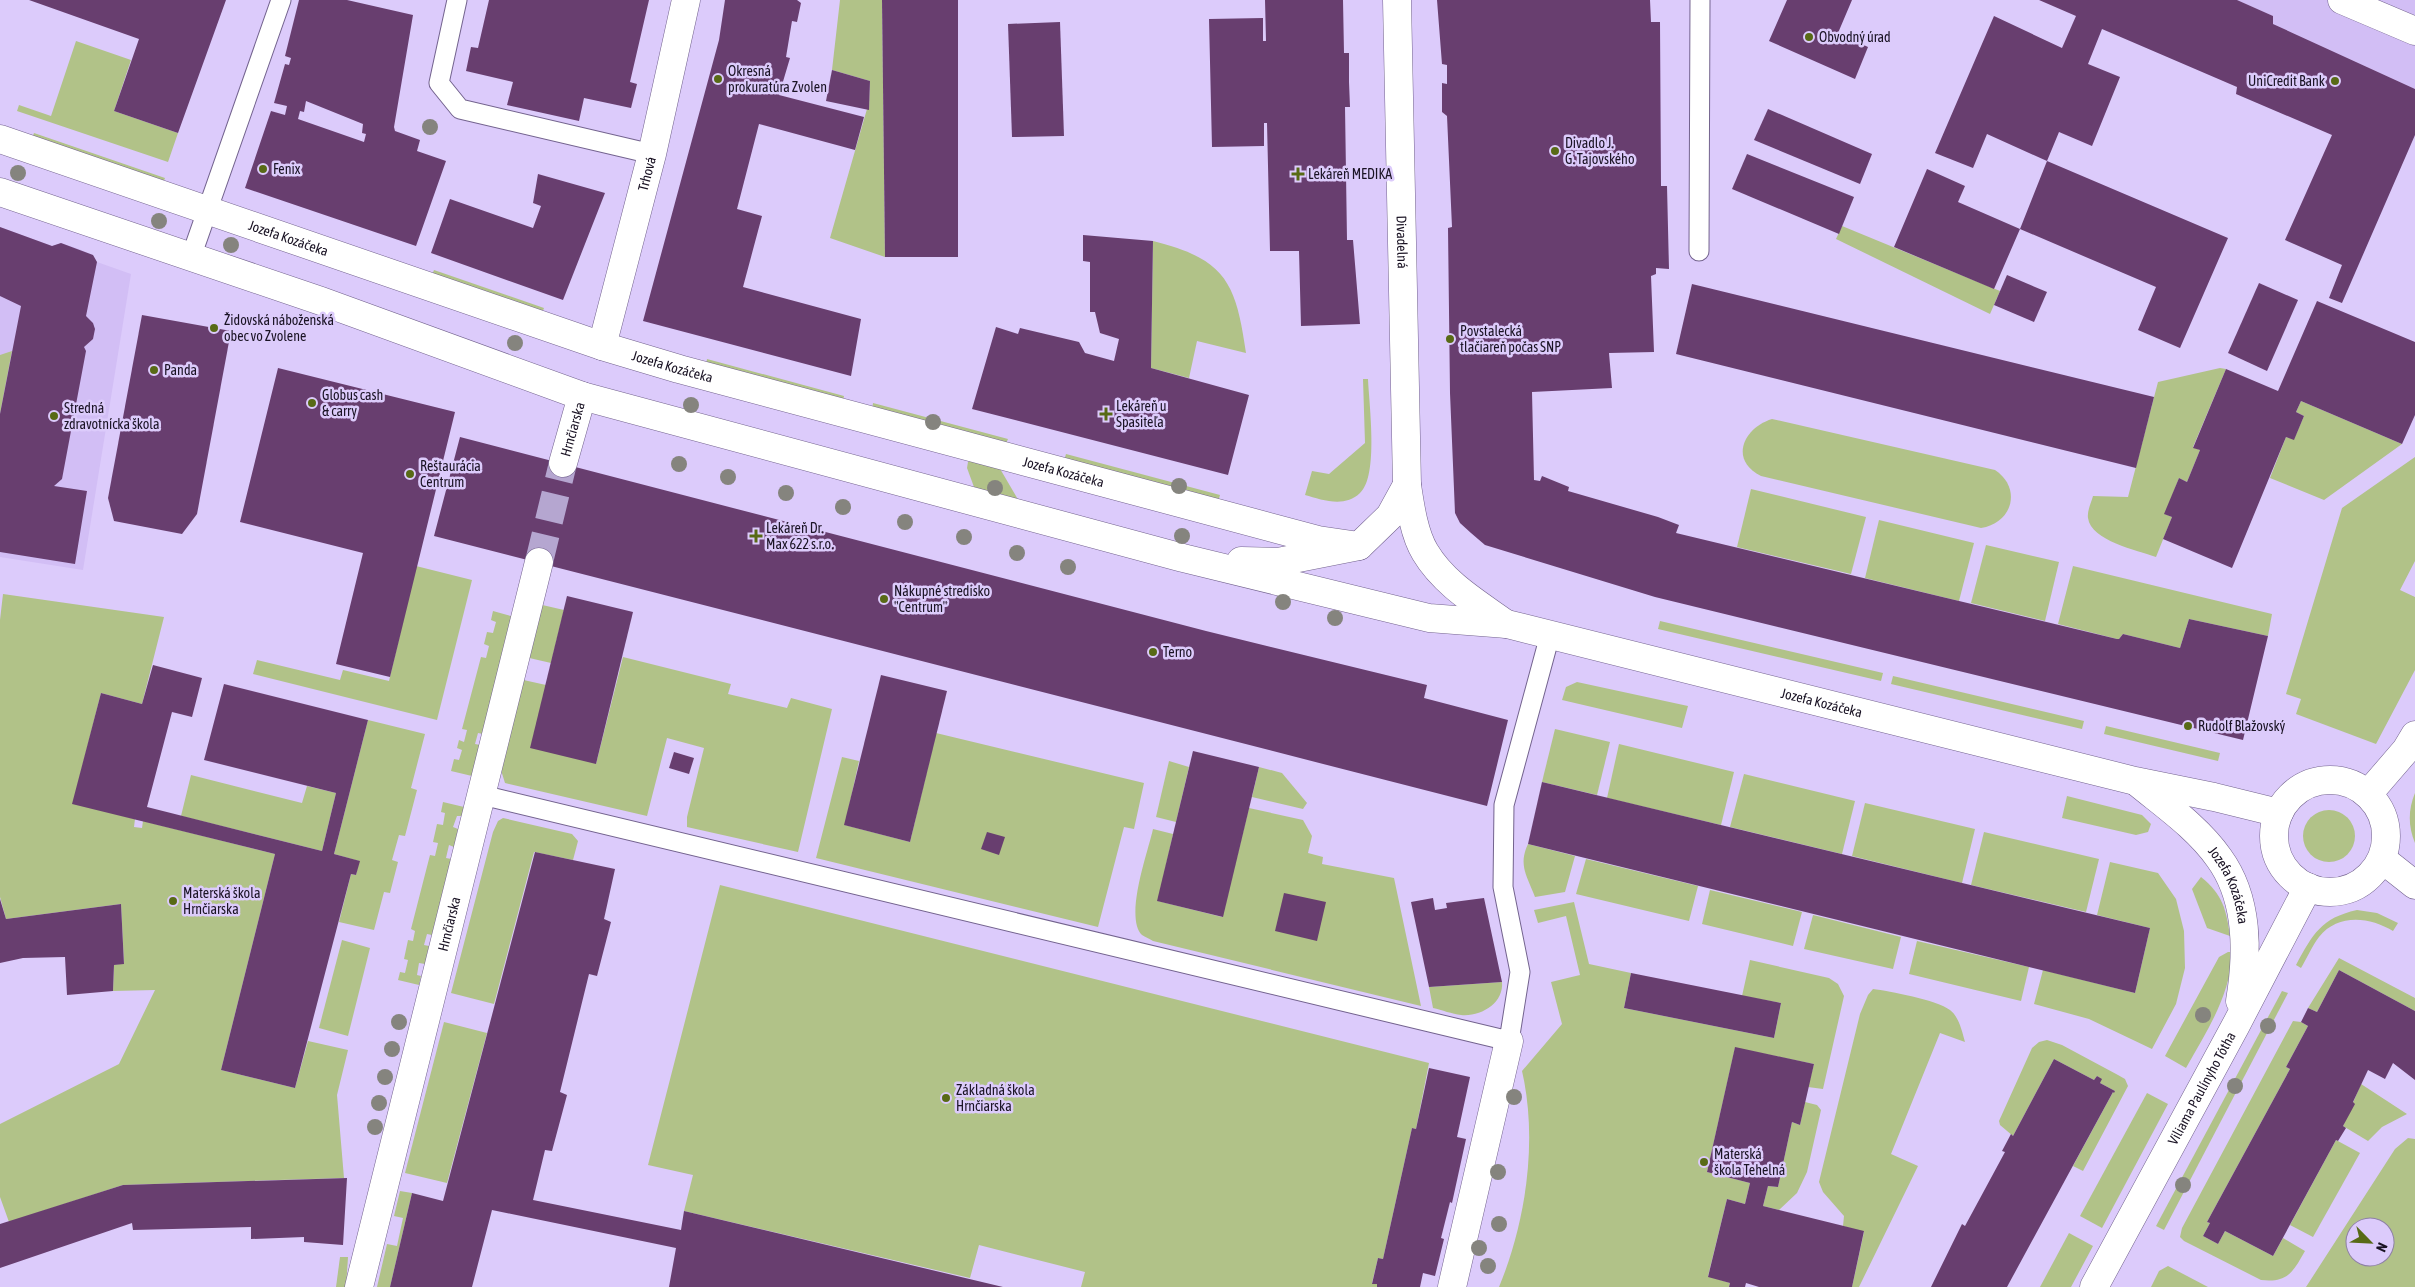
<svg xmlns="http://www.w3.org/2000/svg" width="2415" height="1287" font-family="'Asap Condensed',sans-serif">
<rect width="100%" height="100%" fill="#dccbfb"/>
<g fill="#d2bef5">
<path d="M2237,0H2415V89L2273,24V16Z"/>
<path d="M0,227L52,246L61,243L79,249L93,255L97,262L131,274L83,570L0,557Z"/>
</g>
<g fill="#b1c288" fill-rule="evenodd">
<path d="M840,0H882L885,257L830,238L867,109H869L870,81L832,70Z"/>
<path d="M76,41L131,60L114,111L178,133L168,162L17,111L19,105L51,116Z"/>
<path d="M34,133L165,178L163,183L32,138Z"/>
<path d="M1842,226L2000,291L1990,314L1836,239Z"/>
<path d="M1153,241C1226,259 1236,283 1246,353L1197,341L1189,378L1151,368Z"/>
<path d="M434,270L544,308L542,313L432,275Z"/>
<path d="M12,351L0,414V355Z"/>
<path d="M707,359L844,396L843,402L706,366Z"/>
<path d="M2220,368L2226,369L2193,447L2200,450L2187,482L2179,478L2165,514L2172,517L2156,557C2137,550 2091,541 2088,518C2087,511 2091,503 2093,496L2128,497L2158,382Z"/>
<path d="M1363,379H1368C1369,404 1379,476 1360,493C1345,508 1322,500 1305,495L1312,471L1329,474L1365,443Z"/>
<path d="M2301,401L2402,444L2324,500L2270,478L2286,437L2294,439L2304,416L2296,412Z"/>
<path d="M873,403L1008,439L1005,446L872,410Z"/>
<path d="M1772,419L1995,470C2022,488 2013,523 1981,528L1761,476C1729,460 1743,428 1772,419Z"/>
<path d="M1066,454L1220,495L1218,502L1064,461Z"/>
<path d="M2415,457V561L2400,590L2415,597V670L2376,744L2296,714L2301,699L2286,694L2342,508Z"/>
<path d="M971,460L999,467L1020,503L974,487L967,468L968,462Z"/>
<path d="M1751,489L1866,517L1851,574L1737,547Z"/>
<path d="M1879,520L1974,543L1959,601L1865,578Z"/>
<path d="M1986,545L2059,562L2045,621L1971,603Z"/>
<path d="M416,566L472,580L437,720L253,674L257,660L340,680L343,670L389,681Z"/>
<path d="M2073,566L2272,614L2268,636L2189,619L2180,648L2123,634L2119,639H2117L2058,624Z"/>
<path d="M3,594L164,617L142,704L101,693L73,803L135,819L134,827L142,828L143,821L275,854L221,1070L295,1088L308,1041L348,1050L337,1095L344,1178L123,1185L9,1222L0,1197V1124L119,1064L155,990L113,991L114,965L124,963L121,904L6,919L0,897V620Z"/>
<path d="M538,604L564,610L551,663L525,657Z"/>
<path d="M493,611L514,617L483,734L478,733L475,744L480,745L472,776L451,771L454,759L459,760L462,750L457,748L459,740L464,742L467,730L462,729L481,657L486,658L489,646L484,644L487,632L493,633L496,622L491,620Z"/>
<path d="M1660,621L1883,673L1881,681L1658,629Z"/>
<path d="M623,657L731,684L728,694L787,708L791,698L832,709L798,852L687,827V817L704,748L667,738L647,816L505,783L500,767L519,679L546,685L596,764Z"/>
<path d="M1893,676L2084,721L2082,729L1891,684Z"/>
<path d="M1577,682L1688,706L1682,728L1562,700L1566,687Z"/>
<path d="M368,720L425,734L411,788L417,790L405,836L399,835L392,860L398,862L390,893L384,892L374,930L339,922L351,874L356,875L359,861L334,854Z"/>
<path d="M2106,726L2220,753L2218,761L2104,734Z"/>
<path d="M1555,729L1610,742L1597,795L1542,782Z"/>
<path d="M936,733L1144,783L1134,829L1124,827L1098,927L816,858L842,757L859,761L845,825L910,842Z"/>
<path d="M1619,744L1734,772L1721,825L1607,798Z"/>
<path d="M1169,761L1189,767L1176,822L1156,817Z"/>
<path d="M1259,767L1282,773L1307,803L1303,809L1252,797Z"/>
<path d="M1744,774L1855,801L1842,854L1730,827Z"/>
<path d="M191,775L302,803L307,786L336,793L322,851L181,816Z"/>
<path d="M2415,793V843C2408,826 2408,810 2415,793Z"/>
<path d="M2067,796L2142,815L2151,824L2148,832L2136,835L2062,818Z"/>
<path d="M443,802L464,807L462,816H457L453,827L458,829L454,847L449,845L446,858L451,859L432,935L427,934L424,945L429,946L425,964L419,963L417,975L421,976L419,985L398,980L400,972L405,973L408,960L404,959L408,940L413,941L415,931L411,929L430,855L435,856L438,843L433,842L437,824L443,825L445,813L441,812Z"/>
<path d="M1865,803L1975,829L1962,883L1852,856Z"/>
<path d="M1249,808L1303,820L1312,836L1308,853L1323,857L1322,864L1394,878L1421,1006L1153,941C1150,939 1145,937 1142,935C1124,917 1148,852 1153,829L1173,834L1158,901L1222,917Z"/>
<circle cx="2329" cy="836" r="26"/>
<path d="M503,818L572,834L578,841L573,860L534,852L494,1004L451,993L493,832L498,821Z"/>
<path d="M1984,832L2099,859L2086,912L1971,885Z"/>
<path d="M1528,844L1575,856L1565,892L1535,897C1527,876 1518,865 1528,844Z"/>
<path d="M1586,859L1698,886L1689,921L1576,894Z"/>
<path d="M2110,862L2158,873L2176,899L2184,931L2185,968L2176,1004L2152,1049L2089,1019L2034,1004L2043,970L2135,993L2150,928L2097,915Z"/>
<path d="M2201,877C2223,895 2226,909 2230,936L2207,928L2192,889Z"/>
<path d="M720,885L1429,1063L1416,1129L1412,1128L1383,1259L1378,1258L1372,1283L1377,1284V1287H1081L1085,1272L979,1245L970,1278L684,1211L693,1175L648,1165Z"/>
<path d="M1710,890L1802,912L1793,946L1702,924Z"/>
<path d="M1574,902L1589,964L1631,973L1624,1008L1774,1038L1781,1003L1742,996L1750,960L1829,978L1838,984L1844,996L1823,1089L1808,1087L1814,1064L1735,1048L1707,1172L1750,1183L1745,1204L1727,1199L1708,1276L1730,1283L1729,1287H1499C1526,1222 1538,1140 1522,1071L1562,1024L1551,982L1580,975L1566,916L1538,923L1534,910Z"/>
<path d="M2357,910L2377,913L2398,923L2393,931C2370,917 2338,913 2319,937C2312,946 2307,958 2301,968L2296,965C2313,934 2321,918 2357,910Z"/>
<path d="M1813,915L1901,937L1893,969L1804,949Z"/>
<path d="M342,940L370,948L348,1036L319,1028Z"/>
<path d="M1917,941L2029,967L2021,1001L1909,974Z"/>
<path d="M2228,952H2233C2229,998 2208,1029 2186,1068L2165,1056L2219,957Z"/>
<path d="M2339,958L2415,998V1011L2339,970L2317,1012L2308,1008Z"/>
<path d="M1502,982C1504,1003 1481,1017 1461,1015C1452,1014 1442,1010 1433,1008L1429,987Z"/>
<path d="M1873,989C1889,991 1937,1000 1950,1010C1959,1017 1962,1031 1965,1042L1940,1033L1891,1154L1918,1166L1859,1287H1852L1864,1232L1843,1226L1844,1216L1823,1192L1819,1182L1860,1014L1868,995Z"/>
<path d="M2282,991L2288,993L2164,1230L2156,1226Z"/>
<path d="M2293,1021L2301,1022L2308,1026L2286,1067L2290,1069L2207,1222L2210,1223L2203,1236L2218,1244L2225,1231L2273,1256L2283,1238L2305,1251C2293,1272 2288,1283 2261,1280L2184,1241L2180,1237L2182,1228Z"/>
<path d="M444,1022L487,1033L447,1183L405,1173Z"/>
<path d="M2047,1040L2062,1045L2118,1075L2125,1079L2128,1086L2083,1171L2073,1166L2113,1092L2115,1091L2100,1083L2101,1079L2097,1076L2094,1080L2054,1059L2013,1136L2000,1125L1999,1121L2032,1048L2039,1042Z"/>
<path d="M2361,1084L2407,1114L2382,1127L2368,1141L2343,1126Z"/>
<path d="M2147,1093L2168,1104L2102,1228L2080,1216Z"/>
<path d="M1805,1102L1817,1105L1821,1110L1807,1172L1797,1193L1779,1210L1763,1206L1768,1186L1778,1187L1792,1122L1800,1125Z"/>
<path d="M2408,1138L2415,1139V1287H2306L2395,1149ZM2355,1227H2385V1257H2355Z"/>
<path d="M2336,1140L2360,1153L2313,1237L2290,1225Z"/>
<path d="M400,1191L412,1193L390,1287H377L387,1244L397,1246L403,1218L394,1216Z"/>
<path d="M2069,1233L2093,1246L2071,1287H2040Z"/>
<path d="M340,1257H348L346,1287H336Z"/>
<path d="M2168,1266L2208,1287H2151L2159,1271Z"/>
</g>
<g fill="#683e6f" fill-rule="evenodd">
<path d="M29,0H226L178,133L114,111L139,39Z"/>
<path d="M299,0H347L413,15L394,127L395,131L420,140L417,151L446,161L416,246L245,188L271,111L285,115L287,106L274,103L285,64L289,65L291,58L285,56ZM306,101L363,124L362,133L366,134L364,142L298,119L300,111L304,112Z"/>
<path d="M489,0H649L630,82L637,84L631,108L584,98L579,121L507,105L513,82L466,71L471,47L478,48Z"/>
<path d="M725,0H797L801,3L797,22L792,21L786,57L790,58L779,95L864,117L855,150L759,124L737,209L762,216L743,287L861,319L851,376L643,321L719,40Z"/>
<path d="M882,0H958V257H885Z"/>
<path d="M1265,0H1343L1344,53H1349V82L1350,107H1345L1347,240H1353L1360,324L1301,326L1299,251H1270L1267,123H1264V146L1212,147L1209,19L1263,18V41H1266Z"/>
<path d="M1437,0H1650L1651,22H1660L1661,186H1667L1669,269L1656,268V274L1651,276L1654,352L1609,353L1612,388L1532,392L1534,480L1540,481L1542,476L1569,487L1568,491L1658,517L1679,525L1676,533L2117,639H2119L2123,634L2180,648L2189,619L2268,636L2243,740L1655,597L1485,545L1471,533L1460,523L1455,513L1450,393L1448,228L1452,227L1447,116L1442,112V83L1447,84V65L1442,64Z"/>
<path d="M1787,0H1852L1838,33L1868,47L1855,79L1769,41Z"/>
<path d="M2039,0H2237L2273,16V24L2415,89V135L2342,303L2329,298L2342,265L2285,240L2332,135L2236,94L2237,87L2102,29L2088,64L2120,77L2092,146L2059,132L2047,161L1987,134L1973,168L1935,153L1994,16L2062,48L2076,16Z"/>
<path d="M1060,22L1064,136L1012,137L1008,24Z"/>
<path d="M832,70L870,81L869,110L826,101Z"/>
<path d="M1768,109L1872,154L1860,184L1754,140Z"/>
<path d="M1747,154L1854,197L1839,234L1732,189Z"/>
<path d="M2047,161L2228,238L2180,348L2138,330L2156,287L2020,229L1994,289L1894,247L1927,169L1965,186L1958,202L2020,229Z"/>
<path d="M538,174L605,193L563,300L431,253L450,199L533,228L541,206L533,203Z"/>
<path d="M0,227L52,246L61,243L93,255L97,262L86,316L93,323L95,329L93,339L84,347L86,351L62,479L54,486L87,491L75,564L0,552V414L21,306L0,296Z"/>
<path d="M1083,235L1153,241L1151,368L1249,395L1228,475L972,409L996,327L1018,334L1020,328L1079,342L1085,353L1114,361L1119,339L1100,333L1095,312H1090V262L1083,261Z"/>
<path d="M2007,275L2047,292L2034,322L1994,305Z"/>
<path d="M2259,283L2298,300L2267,371L2228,353Z"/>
<path d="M1692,284L2154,397L2136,468L1676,354Z"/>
<path d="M2317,301L2415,342V415L2402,444L2301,401L2296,412L2304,416L2294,440L2286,437L2232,568L2163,539L2172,517L2164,514L2179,478L2187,482L2200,450L2193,448L2226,369L2278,391Z"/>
<path d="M142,315L231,331L197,514L182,534L114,521L108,498Z"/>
<path d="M278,368L455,412L390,677L336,664L363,553L240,522Z"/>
<path d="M460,437L1206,631L1427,685L1424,698L1508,720L1487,806L434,536Z"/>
<path d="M567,596L633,612L596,764L530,748Z"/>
<path d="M153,665L202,678L192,717L172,712L147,807L322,851L336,793L204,760L224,684L368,720L334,854L360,861L356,875L351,874L295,1088L221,1070L275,854L72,804L101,693L142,704Z"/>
<path d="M881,675L947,691L910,842L844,825Z"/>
<path d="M1193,751L1259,767L1223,917L1157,901Z"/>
<path d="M674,752L694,758L689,774L669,768Z"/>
<path d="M1542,782L2150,928L2135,993L1528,844Z"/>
<path d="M987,832L1005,837L999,855L981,849Z"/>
<path d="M535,852L615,869L604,919L611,922L597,976L589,974L560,1092L567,1095L552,1151L545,1150L533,1200L681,1230L684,1211L1003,1287H669L676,1248L492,1210L472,1287H390L412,1193L443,1201Z"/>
<path d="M1284,893L1326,902L1317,941L1275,931Z"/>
<path d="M1433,898L1435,910L1447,908L1446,903L1484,898L1502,982L1429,987L1411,902Z"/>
<path d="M0,899L6,919L121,904L124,964L114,965L113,991L67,995L65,957L23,958L0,963Z"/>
<path d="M2339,970L2415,1011V1080L2393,1063L2385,1079L2368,1070L2353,1102L2355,1104L2343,1126L2346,1128L2338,1141L2336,1140L2273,1256L2225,1231L2218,1244L2203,1236L2210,1223L2207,1222L2290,1069L2286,1067L2308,1026L2301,1022L2308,1008L2317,1012Z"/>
<path d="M1631,973L1781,1003L1774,1038L1624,1008Z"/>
<path d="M1735,1047L1814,1064L1800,1125L1792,1122L1778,1187L1768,1186L1763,1206L1864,1231L1852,1287H1759L1746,1283L1745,1287H1729L1730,1283L1708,1277L1727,1199L1745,1204L1750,1183L1707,1172Z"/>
<path d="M2054,1059L2094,1080L2097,1076L2102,1079L2100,1083L2115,1091L2114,1093L2113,1092L2007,1287H1931L1962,1224L1965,1226L2005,1152L2002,1151L2011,1134L2013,1136Z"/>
<path d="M1429,1068L1470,1077L1457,1137L1466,1139L1452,1203L1450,1202L1441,1238L1444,1239L1435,1276L1423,1273L1420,1287H1377V1284H1372L1378,1258L1383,1259L1412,1128L1416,1129Z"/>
<path d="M347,1178L343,1245L304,1242V1237L251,1239V1227L133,1230L132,1223L0,1268V1224L123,1185Z"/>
</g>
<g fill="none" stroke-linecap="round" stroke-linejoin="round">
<path stroke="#b5a6d0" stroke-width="28" stroke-dasharray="28 14" stroke-linecap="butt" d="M539,562L563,463"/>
<g stroke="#73638e" stroke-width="21">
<g id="service">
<path d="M457,0L439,83L460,109L652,154"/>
<path d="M1699,251L1700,0"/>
<path d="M191,257L281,0"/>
<path d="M482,795L1509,1041L1520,972L1503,887L1504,805L1550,635"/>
</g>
</g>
<g stroke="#73638e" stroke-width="29">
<g id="pedestrian">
<path d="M2342,0L2415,31"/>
<path id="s1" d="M602,346L652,154L686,0"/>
<path id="s2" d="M563,463L582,396"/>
<path id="s3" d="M359,1287L539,562"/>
<path d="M1452,1287L1509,1041"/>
</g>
</g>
<g stroke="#73638e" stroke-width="29">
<g id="minor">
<path id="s4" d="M1397,0L1407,485C1410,505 1414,534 1425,552C1444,584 1477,603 1506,624"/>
<path id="s5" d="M0,139L602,346L679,369L1318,540L1359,546"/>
<path id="s6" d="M0,192L321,301L582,396L1183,558L1429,618L1507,624L2135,781L2214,797L2279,813"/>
<path d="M1241,561L1278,562L1359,546L1390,516L1407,485"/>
<circle cx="2330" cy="836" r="56"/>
<path id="s7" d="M2138,783C2166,806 2198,828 2219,858C2249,899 2248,953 2240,1001"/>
<path d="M2368,794L2406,750L2415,735"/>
<path d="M2382,859L2415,885"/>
<path id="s8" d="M2094,1287L2236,1025L2308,887"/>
</g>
</g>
<use href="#service" stroke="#fff" stroke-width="19"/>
<use href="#pedestrian" stroke="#fff" stroke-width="28"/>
<use href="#minor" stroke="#fff" stroke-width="28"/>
</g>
<g fill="#85847e">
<circle cx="430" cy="127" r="8"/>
<circle cx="18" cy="173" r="8"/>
<circle cx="159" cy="221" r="8"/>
<circle cx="231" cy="245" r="8"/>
<circle cx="515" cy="343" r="8"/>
<circle cx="691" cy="405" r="8"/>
<circle cx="933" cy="422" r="8"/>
<circle cx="679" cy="464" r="8"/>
<circle cx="728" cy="477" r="8"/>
<circle cx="1179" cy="486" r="8"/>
<circle cx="995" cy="488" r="8"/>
<circle cx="786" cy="493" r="8"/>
<circle cx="843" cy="507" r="8"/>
<circle cx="905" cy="522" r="8"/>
<circle cx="1182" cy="536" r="8"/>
<circle cx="964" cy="537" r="8"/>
<circle cx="1017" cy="553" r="8"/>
<circle cx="1068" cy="567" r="8"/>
<circle cx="1283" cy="602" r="8"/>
<circle cx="1335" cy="618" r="8"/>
<circle cx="2203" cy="1015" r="8"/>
<circle cx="399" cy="1022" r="8"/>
<circle cx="2268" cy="1026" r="8"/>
<circle cx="392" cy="1049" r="8"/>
<circle cx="385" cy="1077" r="8"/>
<circle cx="2235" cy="1086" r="8"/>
<circle cx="1514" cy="1097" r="8"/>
<circle cx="379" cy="1103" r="8"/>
<circle cx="375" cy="1127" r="8"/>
<circle cx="1498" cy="1172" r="8"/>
<circle cx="2183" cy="1185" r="8"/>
<circle cx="1499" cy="1224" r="8"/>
<circle cx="1479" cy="1248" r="8"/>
<circle cx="1488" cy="1266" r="8"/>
</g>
<g fill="#586a16" stroke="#dccbfb" stroke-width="2">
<circle cx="1809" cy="37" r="5"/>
<circle cx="718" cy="79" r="5"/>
<circle cx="2335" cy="81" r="5"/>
<circle cx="1555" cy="151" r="5"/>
<circle cx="263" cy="169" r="5"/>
<path d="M1295.5 166.5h5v5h5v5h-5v5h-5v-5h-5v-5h5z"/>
<circle cx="214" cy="328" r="5"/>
<circle cx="1450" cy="339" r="5"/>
<circle cx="154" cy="370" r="5"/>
<circle cx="312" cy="403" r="5"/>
<path d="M1103.5 406.5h5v5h5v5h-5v5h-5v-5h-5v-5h5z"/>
<circle cx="54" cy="416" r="5"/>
<circle cx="410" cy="474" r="5"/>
<path d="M753.5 528.5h5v5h5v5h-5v5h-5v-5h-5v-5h5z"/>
<circle cx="884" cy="599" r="5"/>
<circle cx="1153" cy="652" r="5"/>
<circle cx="2188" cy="726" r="5"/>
<circle cx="173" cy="901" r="5"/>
<circle cx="946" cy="1098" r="5"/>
<circle cx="1704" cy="1162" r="5"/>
</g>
<g text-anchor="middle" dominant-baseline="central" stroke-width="5" stroke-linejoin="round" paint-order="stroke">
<g font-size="14" fill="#1a1324" stroke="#dccbfb" text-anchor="start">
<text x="1819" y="37">Obvodný úrad</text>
<text x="728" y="71">Okresná<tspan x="728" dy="16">prokuratúra Zvolen</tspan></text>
<text x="2325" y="81" text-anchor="end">UniCredit Bank</text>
<text x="1565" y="143">Divadlo J.<tspan x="1565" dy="16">G. Tajovského</tspan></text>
<text x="273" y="169">Fenix</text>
<text x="1308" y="174">Lekáreň MEDIKA</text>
<text x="224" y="320">Židovská náboženská<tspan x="224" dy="16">obec vo Zvolene</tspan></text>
<text x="1460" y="331">Povstalecká<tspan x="1460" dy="16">tlačiareň počas SNP</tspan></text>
<text x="164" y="370">Panda</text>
<text x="322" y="395">Globus cash<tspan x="322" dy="16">&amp; carry</tspan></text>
<text x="1116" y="406">Lekáreň u<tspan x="1116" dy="16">Spasiteľa</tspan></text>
<text x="64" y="408">Stredná<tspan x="64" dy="16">zdravotnícka škola</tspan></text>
<text x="420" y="466">Reštaurácia<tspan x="420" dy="16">Centrum</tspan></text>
<text x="766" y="528">Lekáreň Dr.<tspan x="766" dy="16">Max 622 s.r.o.</tspan></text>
<text x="894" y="591">Nákupné stredisko<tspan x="894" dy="16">"Centrum"</tspan></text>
<text x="1163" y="652">Terno</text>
<text x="2198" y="726">Rudolf Blažovský</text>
<text x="183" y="893">Materská škola<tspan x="183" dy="16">Hrnčiarska</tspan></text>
<text x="956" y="1090">Základná škola<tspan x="956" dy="16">Hrnčiarska</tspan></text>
<text x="1714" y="1154">Materská<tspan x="1714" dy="16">škola Tehelná</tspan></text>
</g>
<g font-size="14" fill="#1a1324" stroke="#dccbfb">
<text stroke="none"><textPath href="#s1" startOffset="178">Trhová</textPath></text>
<text stroke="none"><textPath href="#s5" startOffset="305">Jozefa Kozáčeka</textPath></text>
<text stroke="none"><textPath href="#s4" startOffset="242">Divadelná</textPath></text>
<text stroke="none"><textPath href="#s5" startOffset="710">Jozefa Kozáčeka</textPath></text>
<text stroke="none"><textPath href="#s2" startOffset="35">Hrnčiarska</textPath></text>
<text stroke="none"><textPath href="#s5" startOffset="1115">Jozefa Kozáčeka</textPath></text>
<text stroke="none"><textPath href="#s6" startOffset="1895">Jozefa Kozáčeka</textPath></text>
<text stroke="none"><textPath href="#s7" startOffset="140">Jozefa Kozáčeka</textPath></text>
<text stroke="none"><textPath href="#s3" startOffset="374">Hrnčiarska</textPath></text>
<text stroke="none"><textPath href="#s8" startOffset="226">Viliama Paulínyho Tótha</textPath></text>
</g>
</g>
<g transform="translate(2370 1242) rotate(114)"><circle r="24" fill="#dccbfb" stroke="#8e81a5"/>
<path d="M0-4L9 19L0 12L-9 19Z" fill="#586a16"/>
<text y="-8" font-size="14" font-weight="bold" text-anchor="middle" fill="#1a1324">N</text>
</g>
</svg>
